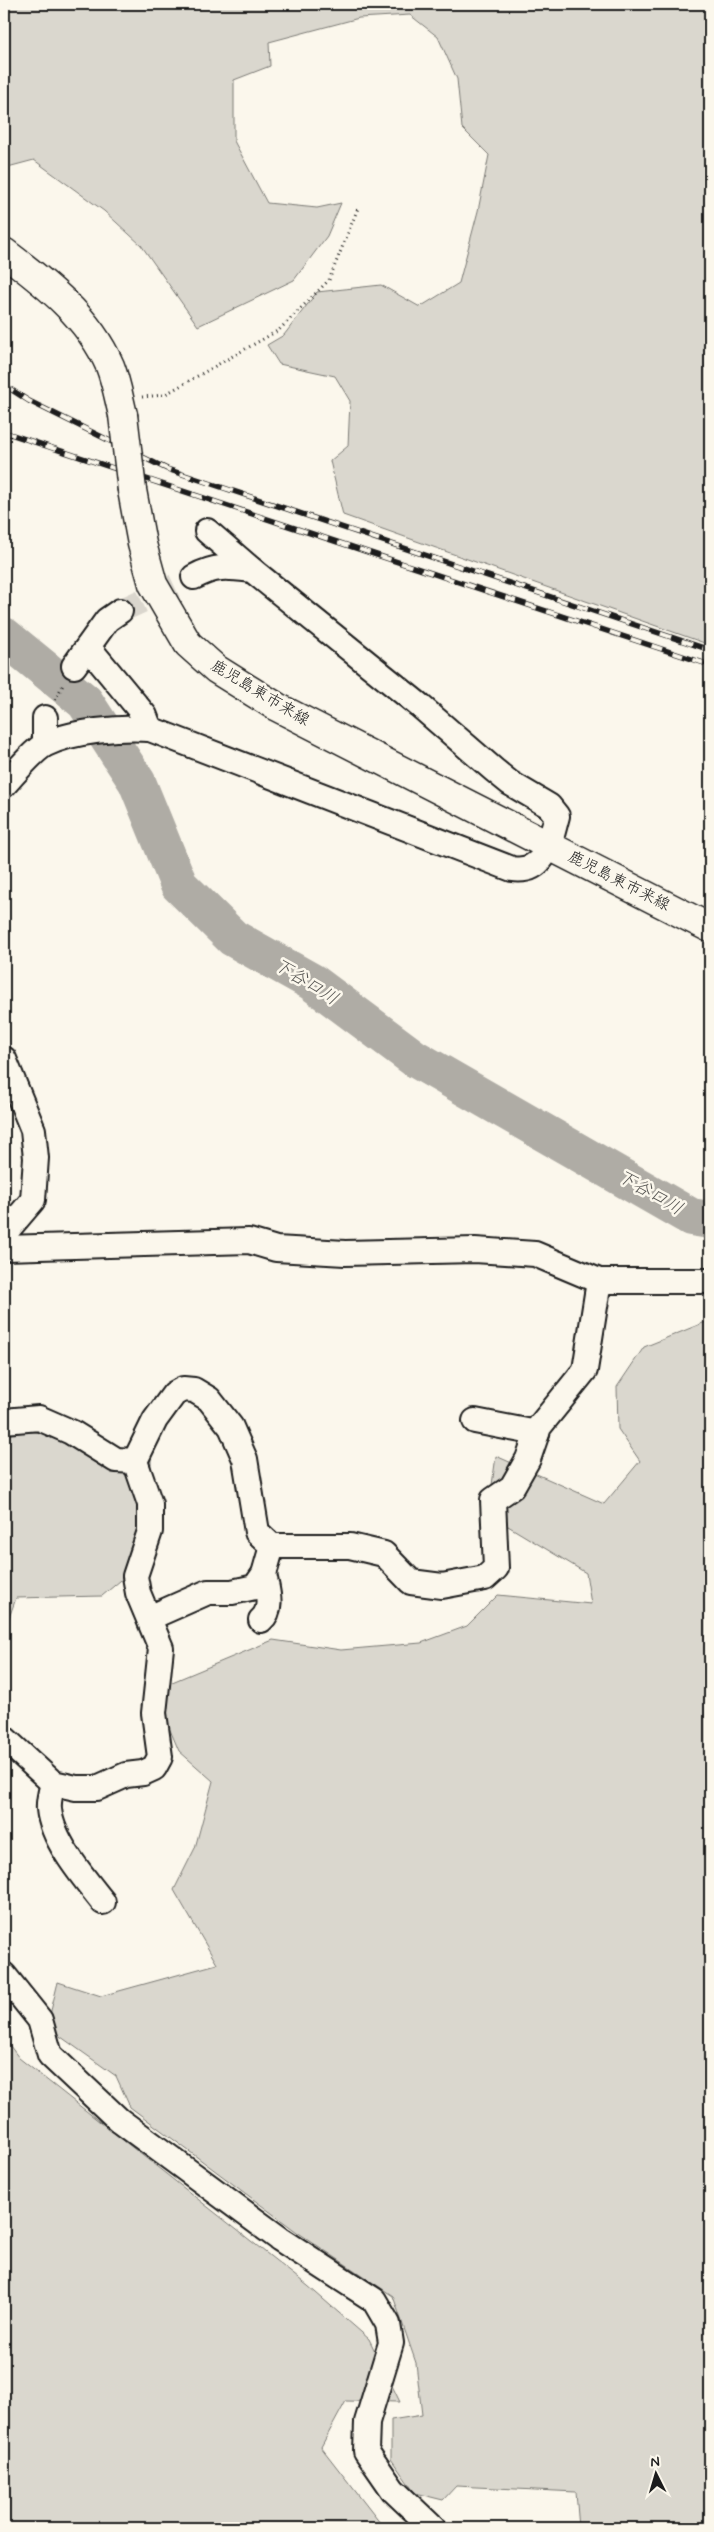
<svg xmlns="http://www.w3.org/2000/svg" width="714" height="2532" font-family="Mynerve,'Klee One',sans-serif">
<rect width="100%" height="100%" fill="#fbf7ec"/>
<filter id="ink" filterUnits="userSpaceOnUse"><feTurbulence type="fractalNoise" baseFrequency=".02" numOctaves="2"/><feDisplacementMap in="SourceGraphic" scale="10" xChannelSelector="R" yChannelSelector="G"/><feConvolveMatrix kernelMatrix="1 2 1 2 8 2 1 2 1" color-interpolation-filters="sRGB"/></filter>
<g filter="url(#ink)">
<g fill="#dad7ce" stroke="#7b7a75">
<path d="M4,4H710V645L343,515L330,461L348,446L350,401L335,376L279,364L267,345L284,335L317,292L381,285L420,307L459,283L478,211L489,155L462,128L457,79L438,37L410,15L359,18L269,42L270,66L234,80V141L267,203L317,208L341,203L327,236L294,280L198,326L141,245L104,211L34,160L4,168Z"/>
<path d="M710,1322V2528H579L576,2492L456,2486L443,2500L415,2493L391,2459V2420L422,2415L416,2363L393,2296L297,2232L130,2107L116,2076L47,2027L58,1982L101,1996L217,1964L174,1890L195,1848L213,1781L179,1751L153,1690L273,1640L341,1650L421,1643L467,1626L498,1595L591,1604L586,1573L488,1514L496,1456L604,1504L640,1461L618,1429L617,1387L644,1347L703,1323Z"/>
<path d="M151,1430V1471L145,1489L139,1565L102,1596L16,1598L4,1632V1431L54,1433L121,1470Z"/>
<path d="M4,2038L19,2058L308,2286L369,2339L400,2402L346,2401L321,2447L384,2528H4Z"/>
</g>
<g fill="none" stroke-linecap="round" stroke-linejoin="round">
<path stroke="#afaca5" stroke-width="38" d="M4,636L85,702L137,782L179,885L233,938L312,982L414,1058L691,1217L710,1220"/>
<path stroke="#dad6cd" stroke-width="24" stroke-dasharray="24 12" stroke-linecap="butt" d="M120,611L194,577"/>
<g stroke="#1c1c1c" stroke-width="28">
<g id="minor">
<path d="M207,531L252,570"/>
<path d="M88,647L145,716L150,729"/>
<path d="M74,666L107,620L120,611"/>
<path d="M45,744V718"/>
<path d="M4,785C13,775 35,749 46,744C73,731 120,727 150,729L512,869C546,874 550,841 557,816L549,806L510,783L494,770L419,705L252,570C227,567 216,565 194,577"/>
<path d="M4,1059L33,1130L36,1158L33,1200L4,1234"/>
<path d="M4,1248L249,1241L276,1249L345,1253L475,1250L535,1254L599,1281H710"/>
<path d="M4,1421L39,1418L71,1432L116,1460L135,1461L155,1420L174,1394L183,1389L194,1390L209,1399L231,1427L245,1459L257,1532L272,1546H350L384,1554L411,1582L442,1586L485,1578L496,1568L493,1500L512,1487L528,1459L539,1427L585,1370L599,1281"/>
<path d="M475,1421L537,1433"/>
<path d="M149,1618L208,1592H232L255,1587L264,1574L272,1546"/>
<path d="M261,1620C274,1609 267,1590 264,1574"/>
<path d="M4,1738L53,1783L76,1788H97L126,1775L143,1773L154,1768L160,1757L154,1713L161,1648L138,1593L135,1576L150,1531V1504L135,1461"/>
<path d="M53,1783C51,1791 48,1801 49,1809C52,1841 84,1878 103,1902"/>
<path d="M4,1975L40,2020L50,2055L119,2120L280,2239L374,2300L388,2324L391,2343L367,2422L366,2451L393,2490L433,2528"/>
</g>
</g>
<g stroke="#1c1c1c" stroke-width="31">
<g id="major">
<path d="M4,252C45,283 89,317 110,366C116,381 119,399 123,415"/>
<path d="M132,490L142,544L153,584L188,644L216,669L277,707L710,928"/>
</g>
</g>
<g stroke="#1c1c1c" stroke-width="3" stroke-dasharray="1 4" stroke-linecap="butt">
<path d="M142,397L164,395L279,330L329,280L358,208"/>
<path d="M55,700L64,683"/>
</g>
<use href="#minor" stroke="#fbf7ec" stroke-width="24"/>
<use href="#major" stroke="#fbf7ec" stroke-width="28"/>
<g stroke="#1c1c1c" stroke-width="5.5">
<g id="rail">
<path d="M4,385L29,401L167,469L710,650"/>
<path d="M4,432L710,665"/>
</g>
</g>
<use href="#rail" stroke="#fbf7ec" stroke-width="4" stroke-dasharray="11" stroke-linecap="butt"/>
<g stroke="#1c1c1c" stroke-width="31" stroke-linecap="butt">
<path id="major-bridge" d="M123,415L132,490"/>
</g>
<use href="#major-bridge" stroke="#fbf7ec" stroke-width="28"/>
</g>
</g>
<g text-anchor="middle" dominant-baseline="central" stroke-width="5" stroke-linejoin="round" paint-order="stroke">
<g font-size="16" fill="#1c1c1c" stroke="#fbf7ec">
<text transform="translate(260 693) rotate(31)">鹿児島東市来線</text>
<text transform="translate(619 881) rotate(27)">鹿児島東市来線</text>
</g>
<g font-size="18" font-style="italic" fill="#575653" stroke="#fbf7ec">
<text transform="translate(306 982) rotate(32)">下谷口川</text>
<text transform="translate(650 1193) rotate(30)">下谷口川</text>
</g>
</g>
<rect width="714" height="2532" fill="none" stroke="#fbf7ec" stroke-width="20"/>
<rect x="10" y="10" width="694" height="2512" fill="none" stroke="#1c1c1c" stroke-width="2" filter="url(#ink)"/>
<g transform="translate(656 2474) rotate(355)" stroke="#fbf7ec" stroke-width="4" paint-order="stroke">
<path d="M0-4L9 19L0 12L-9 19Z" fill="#1c1c1c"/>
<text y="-8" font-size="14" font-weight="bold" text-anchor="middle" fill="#1c1c1c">N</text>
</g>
</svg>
